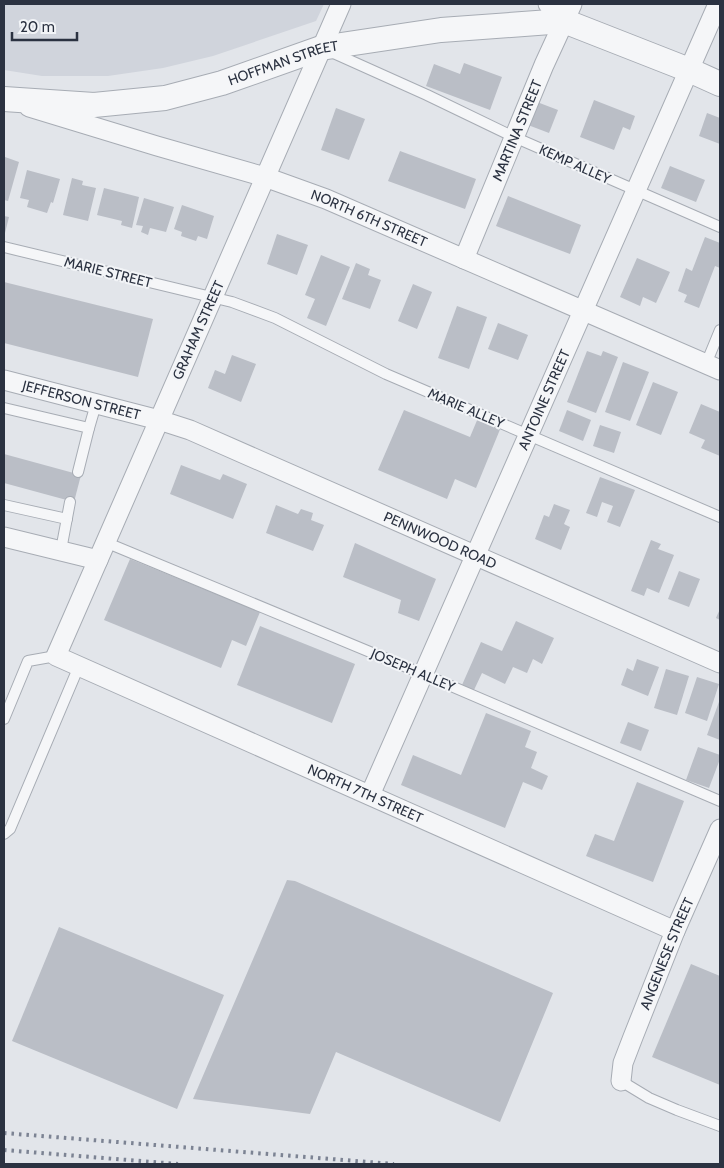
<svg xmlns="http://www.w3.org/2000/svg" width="724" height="1168" font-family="Cabin,sans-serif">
<rect width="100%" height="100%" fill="#e2e5ea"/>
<path fill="#d0d4dc" d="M4,4H324L316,21L213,56L163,68L108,76H42L4,70Z"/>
<g fill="#babec6">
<path d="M464,63L502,77L490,110L426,86L434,64L460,74Z"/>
<path d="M594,100L635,116L630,130L623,127L614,150L580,137Z"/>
<path d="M537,102L558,110L549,133L528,125Z"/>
<path d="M336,108L365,119L349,160L321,150Z"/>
<path d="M707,113L720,118V144L699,136Z"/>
<path d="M400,151L476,179L465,209L388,181Z"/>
<path d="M5,157L19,162L8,201L4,200Z"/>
<path d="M670,166L705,180L696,202L661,188Z"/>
<path d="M27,170L60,179L53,203L51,202L47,213L27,207L29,200L20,198Z"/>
<path d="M72,178L83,181L82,185L96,188L88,221L63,215Z"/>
<path d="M104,188L139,197L132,228L121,225L122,221L97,215Z"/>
<path d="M508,196L581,225L570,254L496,226Z"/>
<path d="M144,198L174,207L166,232L150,228L148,235L141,232L143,226L136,225Z"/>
<path d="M182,205L214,216L207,239L198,236L196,241L181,236L182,232L174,229Z"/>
<path d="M4,216L9,217L4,237Z"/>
<path d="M277,234L308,245L297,275L267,264Z"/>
<path d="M705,237L720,243V268L715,266L699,308L684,302L687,295L678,291L686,268L692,271Z"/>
<path d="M321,255L350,267L326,326L307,318L315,299L305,295Z"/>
<path d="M637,258L670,272L656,303L643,297L640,306L620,297Z"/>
<path d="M356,263L370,269L368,275L381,280L370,309L342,299Z"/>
<path d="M4,282L153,319L138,377L4,343Z"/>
<path d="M413,284L432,292L417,329L398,321Z"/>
<path d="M457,306L487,317L469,369L438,358Z"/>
<path d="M498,323L528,335L518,360L488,349Z"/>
<path d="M587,351L601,356L603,351L618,357L596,413L567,402Z"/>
<path d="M232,355L256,364L241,402L208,388L215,370L225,374Z"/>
<path d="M623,362L649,372L630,421L605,412Z"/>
<path d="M653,382L678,392L661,435L636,425Z"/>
<path d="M701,404L720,412V456L701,448L705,440L689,433Z"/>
<path d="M404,410L470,437L478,418L501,427L476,488L455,479L447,499L378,470Z"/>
<path d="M567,410L591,420L583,441L559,431Z"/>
<path d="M600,425L621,432L614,453L593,446Z"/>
<path d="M4,454L81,475L74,502L4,483Z"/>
<path d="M181,465L220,480L223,474L247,484L233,519L170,494Z"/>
<path d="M600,477L635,490L620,527L607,522L613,506L602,502L597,517L586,513Z"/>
<path d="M554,504L570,510L564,524L570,527L561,550L535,539L544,515L549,517Z"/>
<path d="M276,505L298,514L301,509L313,513L311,520L324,525L313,551L266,533Z"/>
<path d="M651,540L661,544L658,549L674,555L659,593L647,588L644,596L631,591Z"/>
<path d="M355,543L436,579L419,621L398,613L401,600L343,577Z"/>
<path d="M130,559L260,612L246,646L232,640L221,668L104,620Z"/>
<path d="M679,571L700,579L689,607L668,599Z"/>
<path d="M720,609V620L716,618Z"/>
<path d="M516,621L554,638L542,664L533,659L527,673L513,667L505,684L482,673L474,690L462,685L481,642L502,651Z"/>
<path d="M260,626L355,664L332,723L237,685Z"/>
<path d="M637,659L659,667L648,696L621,685L627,668L633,671Z"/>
<path d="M666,669L689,676L677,715L654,708Z"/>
<path d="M697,677L719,684L707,721L685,713Z"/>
<path d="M720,699V740L707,735Z"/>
<path d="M486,713L531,731L525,747L537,752L531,768L548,776L542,790L523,782L505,828L401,785L413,755L461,775Z"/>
<path d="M628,722L649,730L641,751L620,743Z"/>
<path d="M698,747L720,755V759L709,788L686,780Z"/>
<path d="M637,782L684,801L653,882L586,856L595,834L614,841Z"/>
<path d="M287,880L295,881L553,993L500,1122L336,1052L310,1114L193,1099Z"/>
<path d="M59,927L224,995L177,1109L12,1041Z"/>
<path d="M691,964L720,976V1085L652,1057Z"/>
</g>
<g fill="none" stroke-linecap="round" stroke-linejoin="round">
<g stroke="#a7acb4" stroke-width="12">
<g id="service">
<path d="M329,51L427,95L514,137L720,227"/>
<path d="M4,247L232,302L275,318L386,374L720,517"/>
<path d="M706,364L720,330"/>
<path d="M4,408L89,428L78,472"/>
<path d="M89,428L96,404"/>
<path d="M4,505L67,519"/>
<path d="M105,542L423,674L720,801"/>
<path d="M61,550L70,502"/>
<path d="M4,719L28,661L56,656"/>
<path d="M4,834L10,829L79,666"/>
<path d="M621,1081L649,1098L677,1110L720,1126"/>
</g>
</g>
<g stroke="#a7acb4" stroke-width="21">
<g id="minor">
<path id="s1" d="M341,4L56,656L675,931"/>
<path d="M548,4L564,21"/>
<path id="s2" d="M29,107L157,146L265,177L326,199L720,370"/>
<path id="s3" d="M464,259L544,65L572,4"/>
<path id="s4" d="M4,380L159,420L190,430L720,663"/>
<path d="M4,537L98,560"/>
<path id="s5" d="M370,795L718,4"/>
<path id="s6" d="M621,1081L623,1063L633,1037L675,931L720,829"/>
</g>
</g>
<g stroke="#a7acb4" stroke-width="26">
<g id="tertiary">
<path id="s7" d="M4,99L94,105L165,98L222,83L321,48L441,30L564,21L689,70L720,84"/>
</g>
</g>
<use href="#service" stroke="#f5f6f8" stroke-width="10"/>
<use href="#minor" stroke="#f5f6f8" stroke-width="19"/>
<use href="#tertiary" stroke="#f5f6f8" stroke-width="24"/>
<g stroke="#7c8393" stroke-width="4" stroke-dasharray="2.5 5" stroke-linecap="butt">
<path d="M4,1133L394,1164"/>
<path d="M4,1150L178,1164"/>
</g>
</g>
<g text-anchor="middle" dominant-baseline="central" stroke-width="4" stroke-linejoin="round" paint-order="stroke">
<g font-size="14" fill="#2b3241" stroke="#f2f4f7">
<text stroke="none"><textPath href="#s7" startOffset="285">HOFFMAN STREET</textPath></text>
<text stroke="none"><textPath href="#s3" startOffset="139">MARTINA STREET</textPath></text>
<text transform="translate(575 164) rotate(24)">KEMP ALLEY</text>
<text stroke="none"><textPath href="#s2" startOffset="358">NORTH 6TH STREET</textPath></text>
<text transform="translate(108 272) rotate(14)">MARIE STREET</text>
<text transform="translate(198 330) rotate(-66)">GRAHAM STREET</text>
<text stroke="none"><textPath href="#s5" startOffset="432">ANTOINE STREET</textPath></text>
<text stroke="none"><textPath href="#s4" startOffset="80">JEFFERSON STREET</textPath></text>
<text transform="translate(466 408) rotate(23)">MARIE ALLEY</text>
<text stroke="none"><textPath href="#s4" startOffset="466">PENNWOOD ROAD</textPath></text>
<text transform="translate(413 670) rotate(23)">JOSEPH ALLEY</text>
<text stroke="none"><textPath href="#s1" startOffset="1050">NORTH 7TH STREET</textPath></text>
<text stroke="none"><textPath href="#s6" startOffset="136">ANGENESE STREET</textPath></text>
</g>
</g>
<rect width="724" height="1168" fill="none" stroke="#2b3241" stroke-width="10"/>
<path d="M12 32v8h65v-8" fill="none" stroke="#2b3241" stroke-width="2.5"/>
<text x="20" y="32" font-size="15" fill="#2b3241" stroke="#f2f4f7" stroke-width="4" paint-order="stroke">20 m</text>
</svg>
